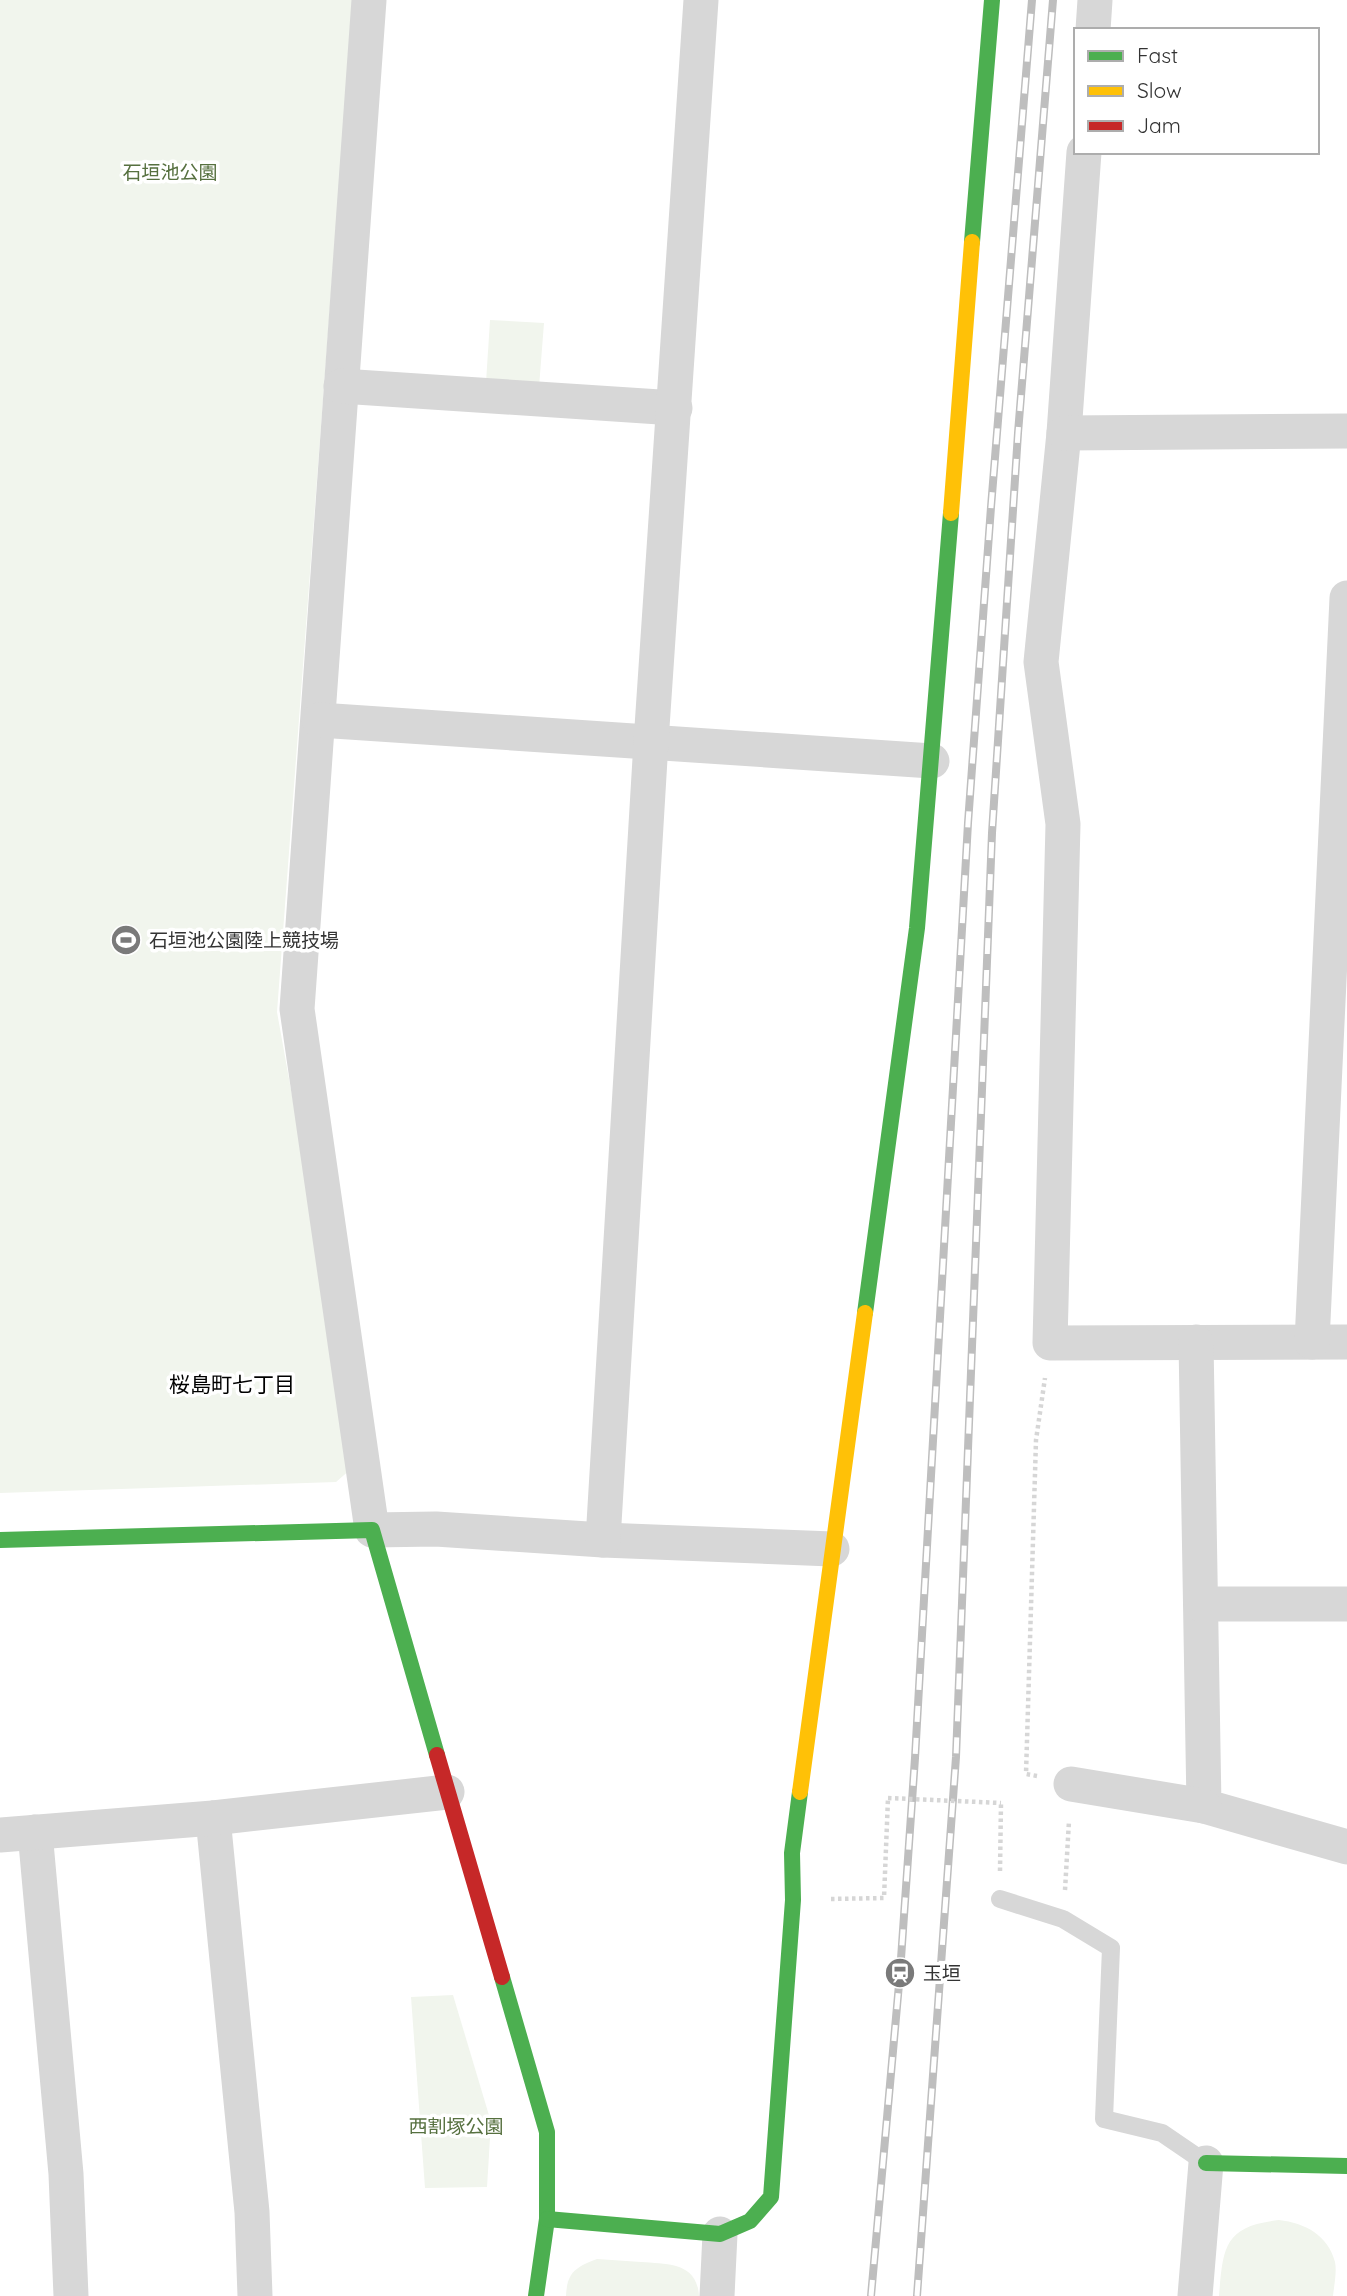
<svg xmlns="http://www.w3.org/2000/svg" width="1347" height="2296" font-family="Quicksand,'Noto Sans JP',sans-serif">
<rect width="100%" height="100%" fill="#fff"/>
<g fill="#f1f5ed">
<path d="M0,0H353L277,1012L358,1463L336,1482L0,1493Z"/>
<path d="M490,320L544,323L539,387L486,383Z"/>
<path d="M453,1995L491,2122L487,2187L425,2188L411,1997Z"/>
<path d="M1279,2220C1305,2223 1328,2235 1335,2262C1337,2272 1334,2286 1333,2296H1219C1223,2247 1224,2226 1279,2220Z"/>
<path d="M597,2259C612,2260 626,2261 641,2262C667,2264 697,2262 699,2296H566C567,2272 576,2267 597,2259Z"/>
</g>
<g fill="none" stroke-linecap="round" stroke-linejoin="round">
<g stroke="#d6d6d6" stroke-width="4.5" stroke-dasharray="3.5 3.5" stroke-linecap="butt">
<path d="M1037,1776L1026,1774L1036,1440L1045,1378"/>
<path d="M1000,1871L1001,1803"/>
<path d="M1065,1890L1069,1821"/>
<path d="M831,1899L884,1898L888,1798"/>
</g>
<path stroke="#d7d7d7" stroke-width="18" d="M1000,1899L1063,1919L1111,1948L1104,2119L1162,2133L1206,2163"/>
<g stroke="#d7d7d7" stroke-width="35">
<path d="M369,0L297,1009L372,1530L436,1529L603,1540L832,1549"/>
<path d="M1093,30L1095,0"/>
<path d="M1084,152L1064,433L1041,662L1063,824L1050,1343L1347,1342"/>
<path d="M341,386L675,408"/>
<path d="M1064,433L1347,431"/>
<path d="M319,720L932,761"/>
<path d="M1196,1342L1204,1806L1347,1847"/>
<path d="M1312,1342L1347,598"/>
<path d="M603,1540L651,742L701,0"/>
<path d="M1201,1604H1347"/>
<path d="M1071,1784L1204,1806"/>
<path d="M213,1818L252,2212L255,2296"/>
<path d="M35,1832L66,2174L71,2296"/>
<path d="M0,1835L213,1818L447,1792"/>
<path d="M717,2296L720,2234"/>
<path d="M1195,2296L1206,2163"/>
</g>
<g stroke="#4caf50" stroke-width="16">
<path d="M972,242L992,0"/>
<path d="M865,1313L917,928L951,513"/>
<path d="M0,1540L372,1530L437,1755"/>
<path d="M502,1977L547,2132V2219L536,2296"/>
<path d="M1206,2163L1347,2166"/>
<path d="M547,2219L720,2234L750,2221L771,2197L793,1900L792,1853L800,1792"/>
</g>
<g stroke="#ffc107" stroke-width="16">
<path d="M951,513L972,242"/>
<path d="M800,1792L865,1313"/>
</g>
<path stroke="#c62828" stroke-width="16" d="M437,1755L502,1977"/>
<g stroke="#bebebe" stroke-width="8">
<g id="rail">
<path d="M871,2296L900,1973L915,1758L968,823L991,507L1032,0"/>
<path d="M917,2296L956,1757L992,833L1018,433L1053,0"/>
</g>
</g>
<use href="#rail" stroke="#fff" stroke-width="5" stroke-dasharray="16" stroke-linecap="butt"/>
<path stroke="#d6d6d6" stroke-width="4.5" stroke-dasharray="3.5 3.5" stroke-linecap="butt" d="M888,1798L1001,1803"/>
</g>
<defs>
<g id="stadium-disc" transform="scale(1.575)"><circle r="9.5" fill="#7a7a7a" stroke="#fff"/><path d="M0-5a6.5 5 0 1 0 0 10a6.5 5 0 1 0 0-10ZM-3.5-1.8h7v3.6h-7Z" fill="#fff"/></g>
<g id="station-disc" transform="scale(1.575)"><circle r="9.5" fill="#7a7a7a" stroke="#fff"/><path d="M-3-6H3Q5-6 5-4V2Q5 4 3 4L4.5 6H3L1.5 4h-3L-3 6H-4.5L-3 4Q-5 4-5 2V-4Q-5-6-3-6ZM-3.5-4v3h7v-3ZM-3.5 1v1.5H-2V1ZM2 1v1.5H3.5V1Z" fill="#fff"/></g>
</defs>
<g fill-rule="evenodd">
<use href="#stadium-disc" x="126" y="940"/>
<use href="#station-disc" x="900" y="1973"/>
</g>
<g text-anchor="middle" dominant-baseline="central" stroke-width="7" stroke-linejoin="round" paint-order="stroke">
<g font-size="19" fill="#56703f" stroke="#fff">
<text x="170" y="172">石垣池公園</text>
<text x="456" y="2126">西割塚公園</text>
</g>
<g font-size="19" fill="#333" stroke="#fff" text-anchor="start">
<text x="149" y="940">石垣池公園陸上競技場</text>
<text x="923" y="1973">玉垣</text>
</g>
<g font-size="21" fill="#000" stroke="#fff">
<text x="232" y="1384">桜島町七丁目</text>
</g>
</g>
<rect x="1074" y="28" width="245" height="126" fill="#ffffff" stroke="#adadad" stroke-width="2"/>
<rect x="1088" y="51" width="35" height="10" fill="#4caf50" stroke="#adadad" stroke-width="2"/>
<text x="1137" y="63" font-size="21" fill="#333333">Fast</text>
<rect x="1088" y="86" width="35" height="10" fill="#ffc107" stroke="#adadad" stroke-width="2"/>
<text x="1137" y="98" font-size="21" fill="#333333">Slow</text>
<rect x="1088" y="121" width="35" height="10" fill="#c62828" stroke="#adadad" stroke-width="2"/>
<text x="1137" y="133" font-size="21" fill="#333333">Jam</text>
</svg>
